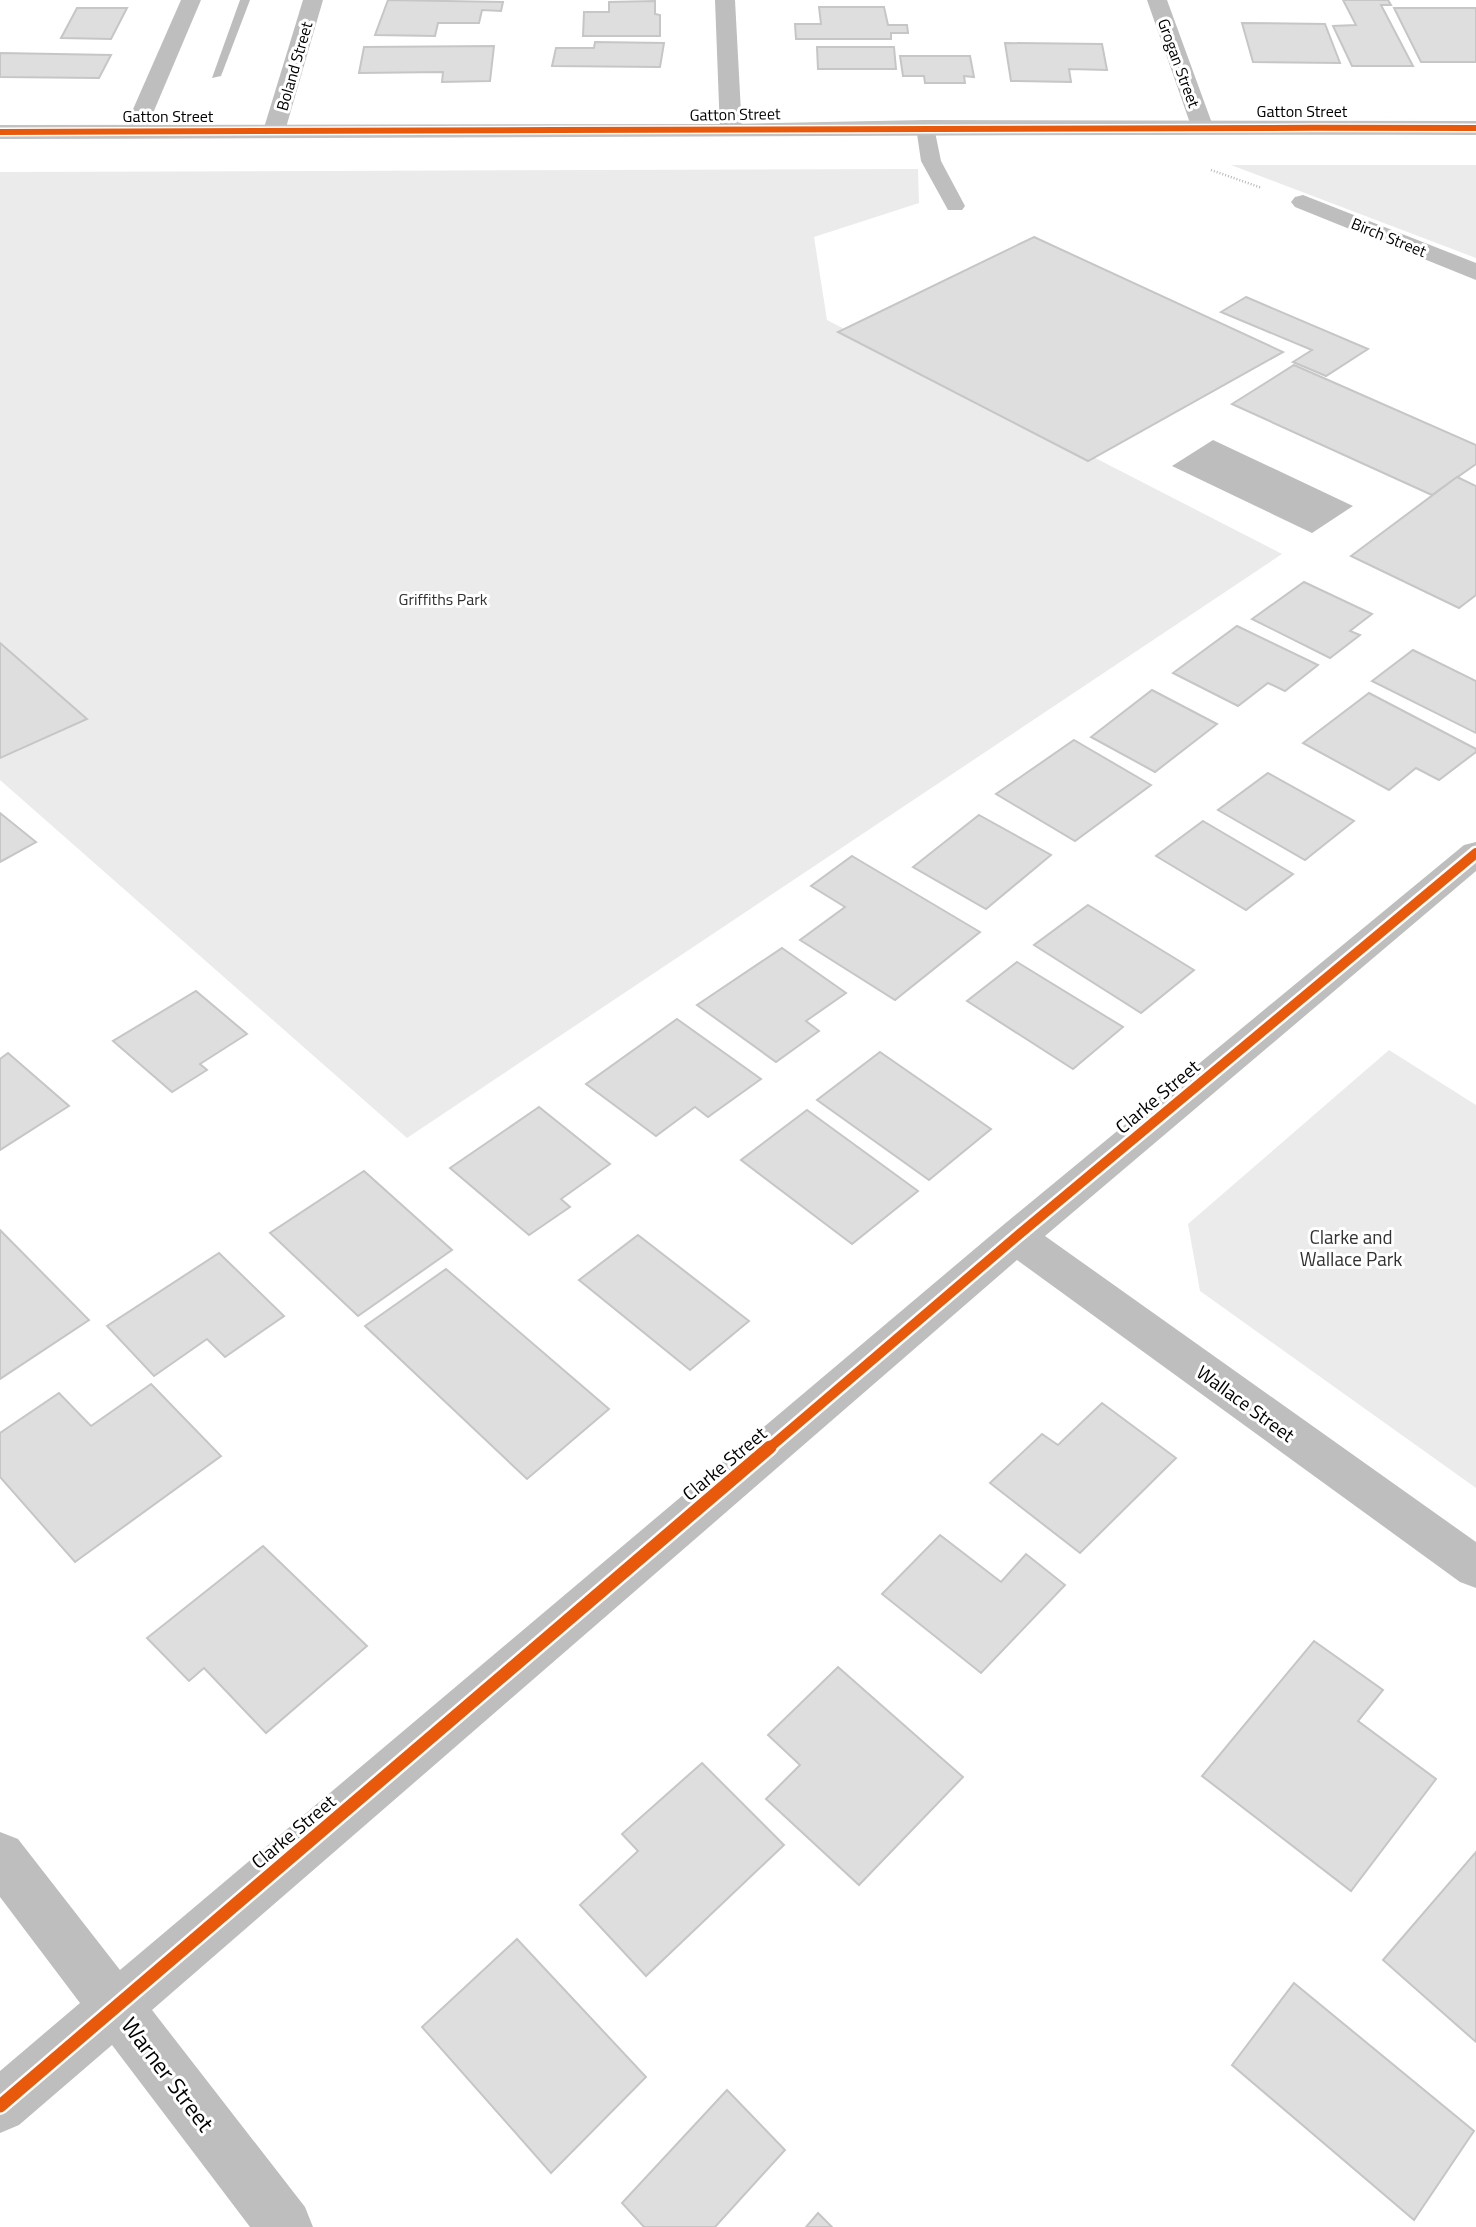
<svg xmlns="http://www.w3.org/2000/svg" width="1476" height="2227" font-family="'Titillium Web',sans-serif">
<rect width="100%" height="100%" fill="#fff"/>
<g fill="#ebebeb">
<path d="M1231,165H1476V258Z"/>
<path d="M918,169L919,203L814,237L827,320L1282,554L407,1138L0,780V172Z"/>
<path d="M1389,1050L1476,1105V1488L1200,1291L1188,1224Z"/>
</g>
<path fill="#bdbdbd" d="M1213,440L1353,506L1312,533L1172,466Z"/>
<g fill="none" stroke-linecap="round" stroke-linejoin="round">
<path fill="#bdbdbd" fill-rule="evenodd" d="M240,0H250L221,76L212,78Z"/>
</g>
<g fill="#dedede" stroke="#c6c6c6" stroke-width="2">
<path d="M388,0L503,2L501,11L482,10L479,23H438L435,36L375,35Z"/>
<path d="M1343,0H1388L1391,5H1381L1413,66H1352L1333,26L1356,25Z"/>
<path d="M655,1V14L660,15V36H583L584,12H609V2Z"/>
<path d="M819,7H884L888,25H907L908,33H891V39H796L795,24H821Z"/>
<path d="M77,8H127L111,39L61,38Z"/>
<path d="M1394,8H1476V62H1421Z"/>
<path d="M1242,23L1325,24L1340,63L1253,62Z"/>
<path d="M595,42L664,43L660,67L552,66L556,48H594Z"/>
<path d="M1005,43L1102,44L1107,70L1069,69L1071,82L1011,81Z"/>
<path d="M494,46L490,81L442,82L443,72L359,73L364,47Z"/>
<path d="M817,47H894L896,69H818Z"/>
<path d="M0,53L111,55L99,78L0,77Z"/>
<path d="M900,56H970L974,77L964,76L965,83H925L924,76H903Z"/>
<path d="M1034,237L1283,352L1088,461L838,332Z"/>
<path d="M1246,297L1368,349L1326,376L1293,362L1312,350L1221,312Z"/>
<path d="M1294,365L1476,445V464L1432,495L1232,404Z"/>
<path d="M1457,477L1476,486V595L1459,608L1351,556Z"/>
<path d="M1304,582L1372,614L1350,631L1360,635L1330,658L1252,619Z"/>
<path d="M1237,626L1318,665L1285,691L1268,683L1238,706L1173,673Z"/>
<path d="M0,643L87,719L0,758Z"/>
<path d="M1413,650L1476,681V733L1372,681Z"/>
<path d="M1152,690L1217,724L1155,772L1091,737Z"/>
<path d="M1369,693L1476,749V752L1439,780L1416,768L1389,790L1303,743Z"/>
<path d="M1074,740L1151,785L1075,841L996,794Z"/>
<path d="M1268,773L1354,821L1305,860L1218,810Z"/>
<path d="M0,813L36,842L0,862Z"/>
<path d="M979,815L1051,855L986,909L913,867Z"/>
<path d="M1203,821L1293,874L1246,910L1156,856Z"/>
<path d="M852,856L980,932L895,1000L800,940L845,907L811,886Z"/>
<path d="M1088,905L1194,970L1141,1013L1034,945Z"/>
<path d="M782,948L846,993L806,1021L819,1031L776,1062L697,1005Z"/>
<path d="M1017,962L1123,1027L1073,1069L967,1001Z"/>
<path d="M196,991L247,1034L200,1064L207,1070L172,1092L113,1041Z"/>
<path d="M677,1019L761,1079L708,1117L695,1107L656,1136L586,1084Z"/>
<path d="M880,1052L991,1129L929,1180L817,1100Z"/>
<path d="M8,1053L69,1106L0,1150V1059Z"/>
<path d="M539,1107L610,1164L561,1199L570,1207L529,1235L450,1168Z"/>
<path d="M807,1110L918,1191L852,1244L741,1160Z"/>
<path d="M364,1171L452,1250L358,1316L270,1233Z"/>
<path d="M0,1230L89,1320L0,1379Z"/>
<path d="M638,1235L749,1321L690,1370L579,1280Z"/>
<path d="M219,1253L284,1316L225,1357L207,1339L154,1376L107,1326Z"/>
<path d="M446,1269L609,1409L527,1479L365,1326Z"/>
<path d="M151,1384L221,1456L75,1562L0,1477V1433L59,1393L91,1426Z"/>
<path d="M1102,1403L1176,1458L1080,1553L990,1483L1042,1434L1058,1445Z"/>
<path d="M940,1535L1001,1582L1026,1554L1065,1585L981,1673L882,1594Z"/>
<path d="M263,1546L367,1646L266,1733L204,1668L189,1681L147,1638Z"/>
<path d="M1314,1641L1383,1690L1358,1721L1436,1779L1351,1891L1202,1776Z"/>
<path d="M838,1667L963,1777L859,1885L766,1799L800,1765L768,1735Z"/>
<path d="M702,1763L784,1845L646,1976L580,1905L638,1851L622,1834Z"/>
<path d="M1476,1852V2042L1383,1960Z"/>
<path d="M517,1939L646,2077L551,2173L422,2027Z"/>
<path d="M1294,1983L1474,2131L1414,2220L1232,2065Z"/>
<path d="M727,2090L785,2150L715,2227H644L622,2203Z"/>
<path d="M818,2213L832,2227H806Z"/>
</g>
<g fill="none" stroke-linecap="round" stroke-linejoin="round">
<path stroke="#b9b9b9" stroke-width="2.5" stroke-dasharray="1 2" stroke-linecap="butt" d="M1211,170L1262,188"/>
<path fill="#bebebe" fill-rule="evenodd" d="M925,121L934,127L941,161L965,206L962,210H948L921,161L916,127Z"/>
<g fill="#bebebe" fill-rule="evenodd">
<path d="M181,0H201L145,132L142,137H126L123,132Z"/>
<path d="M303,0H323L285,131L282,136H266L263,131Z"/>
<path d="M715,0H735L742,131L739,136H723L720,131Z"/>
<path d="M1147,0H1167L1213,126L1210,131H1194L1191,126Z"/>
<path d="M1303,195L1476,263V280L1295,207L1291,202L1295,197Z"/>
<path d="M1476,842V871L1045,1236L1476,1542V1588L1460,1582L1017,1260L152,2010L305,2207L313,2227H250L112,2045L19,2125L0,2133V2071L80,2003L0,1897V1832L18,1839L120,1970L1002,1226L1464,845Z"/>
</g>
<path fill="#c2c2c2" fill-rule="evenodd" d="M925,120L1476,121V135C984,134 492,138 0,139V125L731,124Z"/>
<g stroke="#fff" stroke-width="9">
<path id="cycleway-far2" d="M0,132C492,131 984,127 1476,128"/>
</g>
<g stroke="#fff" stroke-width="15">
<path id="cycleway-far1" d="M768,1449L1016,1237L1476,853"/>
</g>
<g stroke="#fff" stroke-width="18">
<path id="cycleway" d="M0,2106L770,1447"/>
</g>
<use href="#cycleway-far2" stroke="#e8590c" stroke-width="6"/>
<use href="#cycleway-far1" stroke="#e8590c" stroke-width="10"/>
<use href="#cycleway" stroke="#e8590c" stroke-width="13"/>
</g>
<g text-anchor="middle" dominant-baseline="central" stroke-width="6" stroke-linejoin="round" paint-order="stroke">
<g font-size="16" fill="#000" stroke="#fff">
<text transform="translate(1179 63) rotate(70)">Grogan Street</text>
<text transform="translate(294 66) rotate(-74)">Boland Street</text>
<text x="1302" y="111">Gatton Street</text>
<text transform="translate(735 114) rotate(-1)">Gatton Street</text>
<text x="168" y="116">Gatton Street</text>
<text transform="translate(1389 237) rotate(22)">Birch Street</text>
</g>
<g font-size="16" fill="#313131" stroke="#fff">
<text x="443" y="599">Griffiths Park</text>
</g>
<g font-size="19" fill="#000" stroke="#fff">
<text transform="translate(1157 1096) rotate(-40)">Clarke Street</text>
<text transform="translate(1246 1403) rotate(36)">Wallace Street</text>
<text transform="translate(724 1463) rotate(-40)">Clarke Street</text>
<text transform="translate(293 1831) rotate(-40)">Clarke Street</text>
</g>
<g font-size="19" fill="#313131" stroke="#fff">
<text x="1351" y="1236">Clarke and<tspan x="1351" dy="22">Wallace Park</tspan></text>
</g>
<g font-size="23" fill="#000" stroke="#fff">
<text transform="translate(168 2074) rotate(53)">Warner Street</text>
</g>
</g>
</svg>
